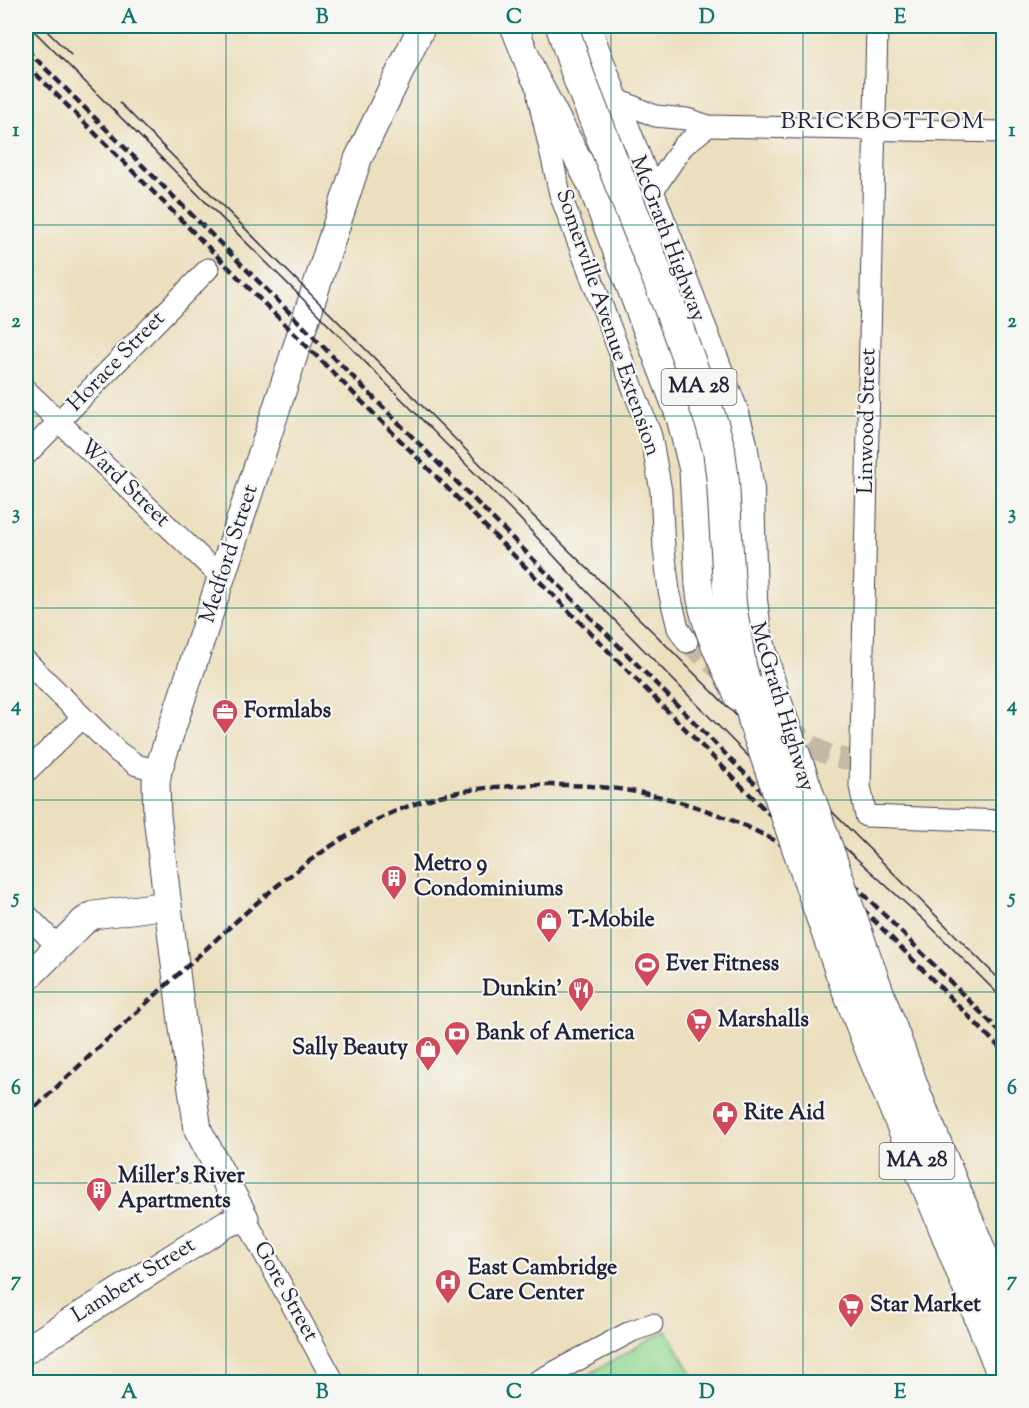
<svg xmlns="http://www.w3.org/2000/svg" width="1029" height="1408" font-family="'Sorts Mill Goudy',serif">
<rect width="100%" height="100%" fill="#f6f6f2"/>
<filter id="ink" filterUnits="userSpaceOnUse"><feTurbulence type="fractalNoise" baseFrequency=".0167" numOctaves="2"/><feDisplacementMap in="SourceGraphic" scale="12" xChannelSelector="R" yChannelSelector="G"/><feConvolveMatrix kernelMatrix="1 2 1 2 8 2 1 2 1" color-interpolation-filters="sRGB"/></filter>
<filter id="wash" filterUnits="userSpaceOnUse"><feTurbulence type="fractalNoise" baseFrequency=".008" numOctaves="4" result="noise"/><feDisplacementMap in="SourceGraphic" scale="24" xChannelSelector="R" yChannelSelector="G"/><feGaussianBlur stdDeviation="1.35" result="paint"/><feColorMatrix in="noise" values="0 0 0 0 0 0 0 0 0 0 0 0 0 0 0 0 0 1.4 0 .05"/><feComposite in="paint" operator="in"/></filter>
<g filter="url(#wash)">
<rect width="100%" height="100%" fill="#ecdfbe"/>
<path fill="#90d791" stroke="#597c66" stroke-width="1.5" d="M667,1331L697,1382H575L654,1337Z"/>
</g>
<g filter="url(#ink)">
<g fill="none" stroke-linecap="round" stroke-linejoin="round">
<g stroke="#c4b9a4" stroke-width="21" stroke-dasharray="21 10" stroke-linecap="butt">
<path d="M687,642L727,676"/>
<path d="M786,725C814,748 823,759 861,760"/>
</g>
<g stroke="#403e4f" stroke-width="23">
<g id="minor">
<path d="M877,26L860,786L866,816L1004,821"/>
<path d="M538,96L560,194L651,436L661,491L664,549L669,591L678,628L687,642"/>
<path d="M612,97L655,116L687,119L708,126L1004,132"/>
<path d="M650,195L683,146L708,126"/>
<path d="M26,390L222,578"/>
<path d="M26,455L208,269"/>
<path d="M26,661L118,752L137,765L158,771"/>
<path d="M26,772L82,718"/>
<path d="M26,914L59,948"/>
<path d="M245,1218L334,1382"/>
<path d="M536,1382L632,1331L652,1324"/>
</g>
</g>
<g stroke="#403e4f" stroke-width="29">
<g id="major">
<path d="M514,26L533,74L591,184L680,417L693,470L699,585"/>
<path d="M26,979L84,921L94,915L168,905"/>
<path d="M26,1350L226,1224L245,1218L198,1130L182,1021L157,816L156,782L158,771L358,159L422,26"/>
</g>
</g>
<g stroke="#403e4f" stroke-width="34">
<g id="highway">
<path d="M584,26L733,414L741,444L748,490L751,600L755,631L771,689"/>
<path d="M869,969L916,1097L1004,1310"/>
<path d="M841,971L873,1054L939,1213L1004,1376"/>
</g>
</g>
<use href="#minor" stroke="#fff" stroke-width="21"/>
<use href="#major" stroke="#fff" stroke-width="27"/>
<use href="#highway" stroke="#fff" stroke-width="32"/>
<g stroke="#22223b" stroke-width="1.5">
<path d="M29,26L293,289L519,518L591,596L737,745L797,804L926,922L1004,1000"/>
<path d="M42,26L71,55"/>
<path d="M120,103L487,471L654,633L1004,984"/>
</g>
<g stroke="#22223b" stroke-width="4.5" stroke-dasharray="9 4.5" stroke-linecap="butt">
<path d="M26,49L283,306L1004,1036"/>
<path d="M26,64L402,442L1004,1052"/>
<path d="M26,1116C81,1064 137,1011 194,960C264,895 333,830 426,800C471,786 516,785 563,785C651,786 735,813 809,861"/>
</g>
<g stroke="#403e4f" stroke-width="29" stroke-linecap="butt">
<path id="major-bridge" d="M699,585C702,624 722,661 738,696"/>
</g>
<g stroke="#403e4f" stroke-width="34" stroke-linecap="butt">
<g id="highway-bridge">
<path d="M562,26L579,78L670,308L712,424L719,450L723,482L730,604L740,666L756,726L841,971"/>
<path d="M771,689L869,969"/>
</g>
</g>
<use href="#major-bridge" stroke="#fff" stroke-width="27"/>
<use href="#highway-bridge" stroke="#fff" stroke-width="32"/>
</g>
</g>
<path fill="none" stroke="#0f766e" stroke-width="1.5" stroke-opacity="0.55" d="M226,26V1382M418,26V1382M611,26V1382M803,26V1382M26,225H1004M26,416H1004M26,608H1004M26,800H1004M26,992H1004M26,1183H1004"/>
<defs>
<g id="office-pin" transform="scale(1.35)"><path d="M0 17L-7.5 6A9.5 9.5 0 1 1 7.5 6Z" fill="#d1495b" stroke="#f6f6f2"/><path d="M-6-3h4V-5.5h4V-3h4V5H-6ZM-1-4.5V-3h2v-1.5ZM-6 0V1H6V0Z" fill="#fff"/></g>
<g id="building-pin" transform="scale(1.35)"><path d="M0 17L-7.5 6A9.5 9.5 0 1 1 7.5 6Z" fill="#d1495b" stroke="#f6f6f2"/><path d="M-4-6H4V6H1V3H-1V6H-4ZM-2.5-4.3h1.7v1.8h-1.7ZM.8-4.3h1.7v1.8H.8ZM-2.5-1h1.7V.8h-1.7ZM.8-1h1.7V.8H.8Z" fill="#fff"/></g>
<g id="shop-pin" transform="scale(1.35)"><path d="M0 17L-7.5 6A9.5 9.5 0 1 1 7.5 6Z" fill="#d1495b" stroke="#f6f6f2"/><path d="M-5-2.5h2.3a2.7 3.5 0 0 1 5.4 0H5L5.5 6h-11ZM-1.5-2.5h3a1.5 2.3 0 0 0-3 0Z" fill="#fff"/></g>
<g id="stadium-pin" transform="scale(1.35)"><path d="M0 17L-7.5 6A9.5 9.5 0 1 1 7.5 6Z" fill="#d1495b" stroke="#f6f6f2"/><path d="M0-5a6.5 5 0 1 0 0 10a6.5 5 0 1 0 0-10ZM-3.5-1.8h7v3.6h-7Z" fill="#fff"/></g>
<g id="restaurant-pin" transform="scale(1.35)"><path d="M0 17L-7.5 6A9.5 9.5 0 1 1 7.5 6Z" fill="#d1495b" stroke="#f6f6f2"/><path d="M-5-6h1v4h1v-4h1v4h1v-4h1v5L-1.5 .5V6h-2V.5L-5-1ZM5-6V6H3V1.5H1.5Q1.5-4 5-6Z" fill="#fff"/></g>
<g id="supermarket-pin" transform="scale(1.35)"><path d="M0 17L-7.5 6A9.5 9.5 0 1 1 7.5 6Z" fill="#d1495b" stroke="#f6f6f2"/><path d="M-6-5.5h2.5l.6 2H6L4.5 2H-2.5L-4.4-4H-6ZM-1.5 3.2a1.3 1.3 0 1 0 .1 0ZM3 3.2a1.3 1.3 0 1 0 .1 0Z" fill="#fff"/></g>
<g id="bank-pin" transform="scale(1.35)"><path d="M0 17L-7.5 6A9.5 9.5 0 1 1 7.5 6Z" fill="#d1495b" stroke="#f6f6f2"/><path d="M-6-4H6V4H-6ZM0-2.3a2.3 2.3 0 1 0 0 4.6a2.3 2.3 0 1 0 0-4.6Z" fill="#fff"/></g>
<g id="pharmacy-pin" transform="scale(1.35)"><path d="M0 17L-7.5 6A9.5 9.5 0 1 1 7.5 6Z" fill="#d1495b" stroke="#f6f6f2"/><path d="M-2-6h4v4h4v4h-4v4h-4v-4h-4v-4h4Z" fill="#fff"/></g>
<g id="hospital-pin" transform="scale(1.35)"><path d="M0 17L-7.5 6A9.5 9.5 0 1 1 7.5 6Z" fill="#d1495b" stroke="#f6f6f2"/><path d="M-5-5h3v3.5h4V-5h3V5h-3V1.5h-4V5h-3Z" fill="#fff"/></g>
</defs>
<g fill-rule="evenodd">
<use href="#office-pin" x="225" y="712"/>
<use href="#building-pin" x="394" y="878"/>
<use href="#shop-pin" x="549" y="921"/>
<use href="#stadium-pin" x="647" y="965"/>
<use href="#restaurant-pin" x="581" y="990"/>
<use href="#supermarket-pin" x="699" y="1021"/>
<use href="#bank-pin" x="457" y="1034"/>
<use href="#shop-pin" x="428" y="1049"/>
<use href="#pharmacy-pin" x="725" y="1114"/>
<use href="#building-pin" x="99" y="1190"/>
<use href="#hospital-pin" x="448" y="1282"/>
<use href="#supermarket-pin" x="851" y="1306"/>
</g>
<g text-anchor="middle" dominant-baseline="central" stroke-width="4.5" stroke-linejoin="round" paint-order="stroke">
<g fill="#f6f6f2" stroke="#626272" stroke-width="1.5">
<rect x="661.5" y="369" width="75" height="36" rx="4.5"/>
<rect x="879.5" y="1143" width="75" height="36" rx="4.5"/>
</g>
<g font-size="21" font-weight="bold" fill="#22223b">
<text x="699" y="387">MA 28</text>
<text x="917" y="1161">MA 28</text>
</g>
<g font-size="22" fill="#22223b" stroke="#f6f6f2">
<text transform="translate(667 239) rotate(69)">McGrath Highway</text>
<text transform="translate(607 323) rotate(71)">Somerville Avenue Extension</text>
<text transform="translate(117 362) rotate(-46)">Horace Street</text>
<text transform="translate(868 421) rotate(-89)">Linwood Street</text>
<text transform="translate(124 484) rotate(44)">Ward Street</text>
<text transform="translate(230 554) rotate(-72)">Medford Street</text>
<text transform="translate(781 707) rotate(73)">McGrath Highway</text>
<text transform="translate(134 1281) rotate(-32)">Lambert Street</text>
<text transform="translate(285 1292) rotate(61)">Gore Street</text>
</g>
<g font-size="22" font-weight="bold" fill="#22223b" stroke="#f6f6f2" text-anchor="start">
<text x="244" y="712">Formlabs</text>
<text x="414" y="865">Metro 9<tspan x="414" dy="25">Condominiums</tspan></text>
<text x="568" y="921">T-Mobile</text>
<text x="666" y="965">Ever Fitness</text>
<text x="562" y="990" text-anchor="end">Dunkin'</text>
<text x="718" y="1021">Marshalls</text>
<text x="476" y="1034">Bank of America</text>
<text x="408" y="1049" text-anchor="end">Sally Beauty</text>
<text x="744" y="1114">Rite Aid</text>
<text x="118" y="1177">Miller's River<tspan x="118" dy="25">Apartments</tspan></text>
<text x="468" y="1269">East Cambridge<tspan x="468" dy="25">Care Center</tspan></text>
<text x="870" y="1306">Star Market</text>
</g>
<g font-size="24" letter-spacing="1.5" fill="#22223b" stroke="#f6f6f2">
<text x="883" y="122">BRICKBOTTOM</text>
</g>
</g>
<rect width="1029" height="1408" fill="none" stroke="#f6f6f2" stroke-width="66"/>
<rect x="33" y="33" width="963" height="1342" fill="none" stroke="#0f766e" stroke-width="2"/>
<g font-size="20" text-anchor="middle" font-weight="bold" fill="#0f766e">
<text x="129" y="23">A</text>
<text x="322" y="23">B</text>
<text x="514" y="23">C</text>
<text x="707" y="23">D</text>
<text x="900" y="23">E</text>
<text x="16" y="136">1</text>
<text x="1012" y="136">1</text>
<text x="16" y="327">2</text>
<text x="1012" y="327">2</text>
<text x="16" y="519">3</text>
<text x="1012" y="519">3</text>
<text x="16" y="711">4</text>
<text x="1012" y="711">4</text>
<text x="16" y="903">5</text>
<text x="1012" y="903">5</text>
<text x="16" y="1094">6</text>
<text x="1012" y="1094">6</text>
<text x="16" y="1286">7</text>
<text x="1012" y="1286">7</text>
<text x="129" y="1398">A</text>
<text x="322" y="1398">B</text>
<text x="514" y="1398">C</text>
<text x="707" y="1398">D</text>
<text x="900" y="1398">E</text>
</g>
</svg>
